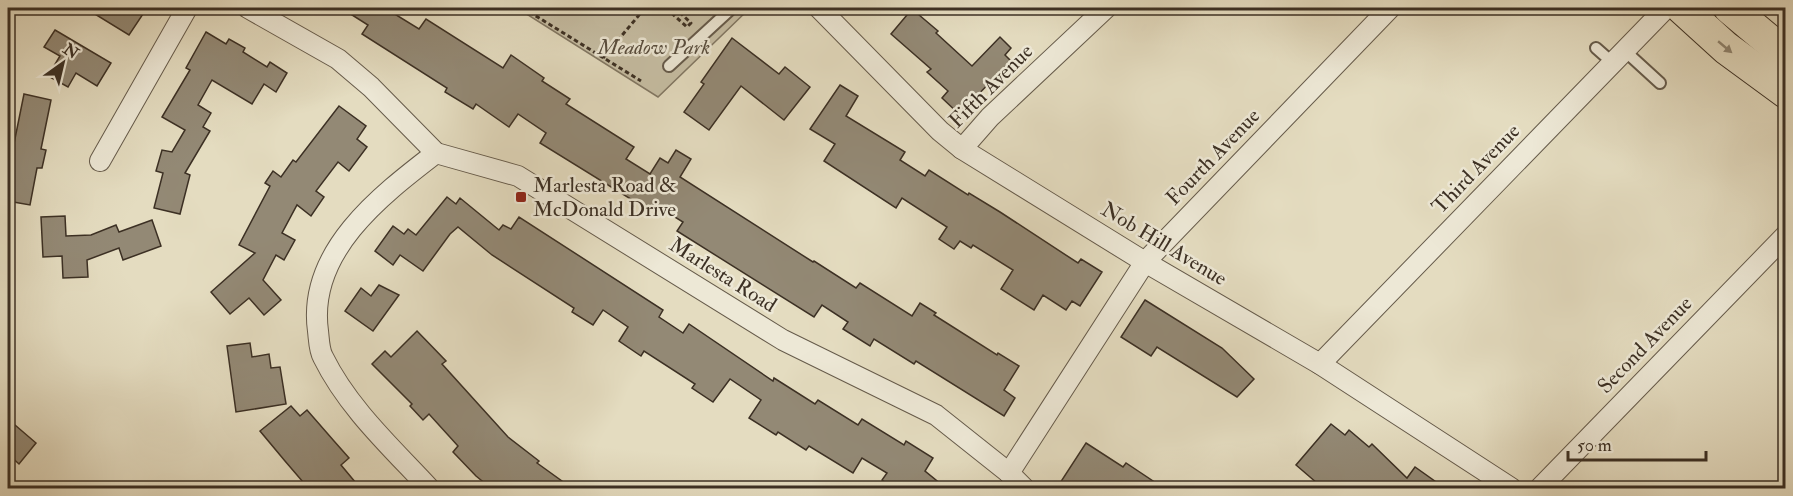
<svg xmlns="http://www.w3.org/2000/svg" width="1793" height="496" font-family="'IM FELL Double Pica',serif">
<rect width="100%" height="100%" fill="#e4dcc0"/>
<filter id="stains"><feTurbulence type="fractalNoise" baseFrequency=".00333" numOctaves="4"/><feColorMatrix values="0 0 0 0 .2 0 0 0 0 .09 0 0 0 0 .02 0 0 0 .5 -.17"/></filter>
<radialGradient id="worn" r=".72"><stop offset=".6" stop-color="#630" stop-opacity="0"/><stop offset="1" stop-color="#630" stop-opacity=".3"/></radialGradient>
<path fill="#c7bfa5" stroke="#827864" stroke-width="1.5" d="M517,8H750L658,97Z"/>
<g fill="#938975" stroke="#3c3024" stroke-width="1.5">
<path d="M85,8H147L129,35Z"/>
<path d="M341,8H385L419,29L426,19L503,68L511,55L544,78L542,81L570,99L566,104L634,147L626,159L650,174L660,158L668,163L676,150L691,159L680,177L813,262L814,261L856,288L860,283L912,316L920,303L936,313L934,315L997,355L998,353L1019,366L1004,390L1015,398L1004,416L916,361L914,364L874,339L870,346L843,329L848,322L822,305L814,317L677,231L683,222L654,204L650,211L540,143L546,133L518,114L509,127L476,104L473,109L445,92L447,88L362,34L368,25Z"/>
<path d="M912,9L938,31L936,33L972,66L1000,37L1011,48L1005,55L1011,61L959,114L942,98L948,91L927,72L931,69L891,34Z"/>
<path d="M55,30L111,63L97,86L76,73L68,87L48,76L60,56L44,47Z"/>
<path d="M206,32L226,44L229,39L245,48L243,52L267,67L270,62L287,73L276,92L264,84L252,104L212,80L198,105L211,113L203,127L210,131L185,173L190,175L180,214L154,208L163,173L156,171L162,150L172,152L185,130L162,117L190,70L186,68Z"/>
<path d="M732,38L779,74L785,67L810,87L784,120L741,86L709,130L684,112L704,84L701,82Z"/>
<path d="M840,85L858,96L846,116L905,152L900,160L925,176L929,170L968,195L969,193L1000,212L1078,263L1081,259L1102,272L1080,306L1072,301L1066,310L1043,295L1034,310L1001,289L1013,270L973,245L971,248L960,241L954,249L939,239L947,227L902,198L896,208L824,161L835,144L810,129Z"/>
<path d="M24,94L51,100L41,149L46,150L42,168H37L30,205L8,201V173Z"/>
<path d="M339,106L366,126L357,139L367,147L349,171L338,162L316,191L324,197L311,216L297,205L282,233L295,240L284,260L276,255L263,280L281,300L264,315L249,298L230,314L211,292L255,253L239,245L270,186L265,183L273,171L281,177L293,160L296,162Z"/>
<path d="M447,197L456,204L460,198L499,230L503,225L511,229L519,217L663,310L659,317L683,333L689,324L773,381L774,378L815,404L818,400L858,425L862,419L904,445L906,441L933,458L925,471L947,489H894L882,480L887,473L862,458L853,473L809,446L806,450L778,432L776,435L749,418L761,400L730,379L713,402L692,388L695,384L644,351L641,356L619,341L628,327L603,310L593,325L572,312L574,308L492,255L458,227L450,234L423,271L400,255L393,265L375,251L393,226L404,234L408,229L416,235Z"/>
<path d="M65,216L66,236L91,235L116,225L119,232L152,220L161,246L123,260L119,248L87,260L88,277L63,278L62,256L43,257L41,217Z"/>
<path d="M379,285L399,295L373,331L345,311L361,288L371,296Z"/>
<path d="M1145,300L1222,348L1254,379L1237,397L1157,347L1151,356L1121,337Z"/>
<path d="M417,331L446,361L442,364L508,437L539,461L537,463L573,489H492L476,476L453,452L458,446L429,414L423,420L410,406L412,404L372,364L385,351L391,357Z"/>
<path d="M250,343L252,357L269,354L271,368L280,367L286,404L236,412L227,346Z"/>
<path d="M291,406L300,416L307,410L334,441L349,458L341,465L361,489H309L285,461L260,431Z"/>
<path d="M8,419L36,443L19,464L8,454Z"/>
<path d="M1331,424L1345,435L1349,430L1369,447L1372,444L1407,478L1415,467L1446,489H1324L1296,465Z"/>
<path d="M1086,443L1123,467L1126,463L1165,489H1069L1060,483Z"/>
</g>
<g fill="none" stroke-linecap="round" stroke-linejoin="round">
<g stroke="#665b4b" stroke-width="14">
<g id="service">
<path d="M1596,48L1613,63"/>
<path d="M1625,51L1660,83"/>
<path d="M669,66L732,8"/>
</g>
</g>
<g stroke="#665b4b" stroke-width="22">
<g id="minor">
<path d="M248,8L338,59L371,87L436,153L518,176L783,340L936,415L1009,473L1024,488"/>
<path d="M819,8L940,131L962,149L1145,262L1320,364L1511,488"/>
<path d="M962,149L990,117L1106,8"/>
<path d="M100,161L187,8"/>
<path d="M1320,364L1666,8"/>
<path d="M1009,473L1145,262L1390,8"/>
<path d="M429,488C392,448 348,408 323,357C319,350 319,339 318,331C307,252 380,196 436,153"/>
<path d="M1540,488L1786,235"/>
</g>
</g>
<g stroke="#3c3024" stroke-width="34">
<g id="primary">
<path d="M1682,8L1726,48L1786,92"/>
<path d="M1730,8L1786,55"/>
</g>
</g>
<g stroke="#3c3024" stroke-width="3" stroke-dasharray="4.5 3" stroke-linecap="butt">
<path d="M523,8L641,81"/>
<path d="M666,8L687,27L691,23L675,8"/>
<path d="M603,58L645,8"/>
</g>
<use href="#service" stroke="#ede8d6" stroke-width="10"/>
<use href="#minor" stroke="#ede8d6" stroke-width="20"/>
<use href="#primary" stroke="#e4dcc0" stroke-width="32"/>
</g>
<defs><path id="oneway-solid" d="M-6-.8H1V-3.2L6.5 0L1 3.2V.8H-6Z" transform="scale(1.5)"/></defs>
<use fill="#908672" href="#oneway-solid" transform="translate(1725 47) rotate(40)"/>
<rect fill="#8f2418" stroke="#ede8d6" stroke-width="2" x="515" y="191" width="12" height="12" rx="3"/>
<g text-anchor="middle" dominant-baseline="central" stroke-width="5" stroke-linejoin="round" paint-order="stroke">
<g font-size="21" font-style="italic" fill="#584d3e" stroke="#ede8d6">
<text x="654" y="47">Meadow Park</text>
</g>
<g font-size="21" fill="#3c3024" stroke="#ede8d6">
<text transform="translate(991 86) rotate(-45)">Fifth Avenue</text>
<text transform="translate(1213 157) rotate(-46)">Fourth Avenue</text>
<text transform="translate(1476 169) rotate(-46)">Third Avenue</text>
<text transform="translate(1164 244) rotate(31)">Nob Hill Avenue</text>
<text transform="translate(723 275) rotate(32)">Marlesta Road</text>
<text transform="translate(1645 345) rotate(-46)">Second Avenue</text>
</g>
<g font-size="21" fill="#3c3024" stroke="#ede8d6" text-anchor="start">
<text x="533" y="185">Marlesta Road &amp;<tspan x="533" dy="24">McDonald Drive</tspan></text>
</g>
</g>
<rect width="1793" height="496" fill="none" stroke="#e4dcc0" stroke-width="30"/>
<rect x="9" y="9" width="1775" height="478" fill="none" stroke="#3c3024" stroke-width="3"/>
<rect x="15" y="15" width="1763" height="466" fill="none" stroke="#3c3024" stroke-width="1.5"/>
<g transform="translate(63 63) rotate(34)" stroke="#ede8d6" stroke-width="4.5" paint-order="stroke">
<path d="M0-4.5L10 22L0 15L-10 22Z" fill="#3c3024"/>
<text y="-9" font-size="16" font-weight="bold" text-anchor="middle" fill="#3c3024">N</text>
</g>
<path d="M1568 451v9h138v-9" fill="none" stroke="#3c3024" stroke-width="3"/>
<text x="1577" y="451" font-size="18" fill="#3c3024" stroke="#ede8d6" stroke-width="4.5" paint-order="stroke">50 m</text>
<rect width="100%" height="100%" filter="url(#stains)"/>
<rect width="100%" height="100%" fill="url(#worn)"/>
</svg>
